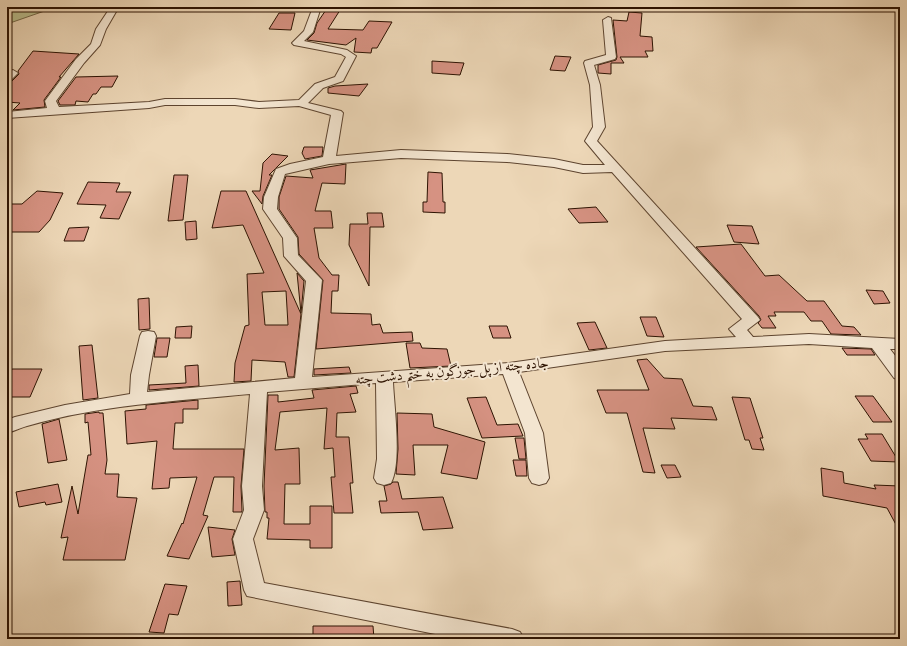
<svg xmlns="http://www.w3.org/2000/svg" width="907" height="646" font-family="'IM FELL Double Pica',Amiri,serif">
<rect width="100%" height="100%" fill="#edd7b7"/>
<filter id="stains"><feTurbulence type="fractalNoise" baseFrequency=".005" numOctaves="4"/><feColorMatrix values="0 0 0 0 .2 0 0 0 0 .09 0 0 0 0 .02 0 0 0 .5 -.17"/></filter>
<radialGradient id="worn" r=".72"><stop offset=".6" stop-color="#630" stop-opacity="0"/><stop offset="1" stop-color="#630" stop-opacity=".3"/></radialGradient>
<path fill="#babe8d" stroke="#746848" d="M7,7H56L7,24Z"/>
<g fill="#d69282" stroke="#2d1302" fill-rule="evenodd">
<path d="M328,7H342L328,29L363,30L369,21L392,22L377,48H372L371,53L354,52L356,38L346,45L307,40L314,33L317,23Z"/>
<path d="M629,12L642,13L640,36L652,37L653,51H645L648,57H620L624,63H611V74L598,73V65L616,60L617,57L613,20L627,21Z"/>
<path d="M279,13H295L291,30L269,29Z"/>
<path d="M33,51L79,54L59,77H61L44,100L45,107L13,110L20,103L7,102V83L12,81L19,74L18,71Z"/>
<path d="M555,56L571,57L565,71L550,70Z"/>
<path d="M432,61L464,63L460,75L432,73Z"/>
<path d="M118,76L112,87H101L96,94H93L88,102L76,101L75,105H60L58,101L76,77Z"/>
<path d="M368,84L359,96L328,93V88L335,86Z"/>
<path d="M304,147H323L322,156L305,159L302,153Z"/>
<path d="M272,154L288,156L269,175H272L263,196L262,204L252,191H260L263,163Z"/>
<path d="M346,164L345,184L322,183L315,211H331L333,228H314L319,258L332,275H339L338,291H332L331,313L371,314L372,325L380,324L383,333L412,332L413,341L316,349L323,280L299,254L298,237L279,209V197L286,176L313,178L310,170Z"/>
<path d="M428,172L442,173L443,202H445V213L423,212V202H427Z"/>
<path d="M174,175H188L183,220L168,221Z"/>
<path d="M88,182L120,183L116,192H131L119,219L100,218L106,205L77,204Z"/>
<path d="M37,191L63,193L50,220L39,232H7V204H22Z"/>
<path d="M221,191H246L301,314L294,377H288L285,362L252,360L251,381L234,382L235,363L245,326L249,325L247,274L264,273L243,225L212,228ZM286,291L288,325H265L262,292Z"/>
<path d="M596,207L608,222L579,223L568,209Z"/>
<path d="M367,213H382L384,227H370L369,286L349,245L350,224H368Z"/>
<path d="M196,221L197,239L186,240L185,222Z"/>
<path d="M727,225L752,226L759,244L734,242Z"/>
<path d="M89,227L84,241H64L69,228Z"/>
<path d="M741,244L765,276L779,275L807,301H824L842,326L854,327L861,335L831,334L822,321H811L804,312H774L776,316H768L776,328H762L758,323L761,320L759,316L696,247Z"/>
<path d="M297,273L304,281L301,313Z"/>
<path d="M866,290L883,291L890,303L874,304Z"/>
<path d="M149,298L150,329L139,330L138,299Z"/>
<path d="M640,317H656L664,337L647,336Z"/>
<path d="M595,322L607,348L589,350L577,323Z"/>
<path d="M192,326L191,338H175L176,327Z"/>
<path d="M489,326H507L511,338H493Z"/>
<path d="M157,338H170L167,357H154Z"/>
<path d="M406,343H420L422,348L447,349L451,366L410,368Z"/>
<path d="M92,345L98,398L83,400L79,346Z"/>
<path d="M842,348L871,349L875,355H847Z"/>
<path d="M647,359L664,378L682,379L693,406L712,407L717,420L671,418L675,429L643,428L655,473L643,472L627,413H606L597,390H649L637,360Z"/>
<path d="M198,365L199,386L149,390V385L186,383L185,366Z"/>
<path d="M349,367L351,373L314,375V369Z"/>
<path d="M12,369H42L30,397H7V379Z"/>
<path d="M356,386L358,393L350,394L356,412L337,413L336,437H349L353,483H350L353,513H334L331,477H335L333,448L324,449L327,408L280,412L275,450L299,448L300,484H285L284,524H310V506H332V548H310V540L267,539L269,518H267V512H265L264,486L268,395H278V402L314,398L312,390Z"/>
<path d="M855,396H873L892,422H873Z"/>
<path d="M486,397L497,425L518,424L523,436L482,438L467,398Z"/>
<path d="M732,397L750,398L763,438H760L764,450L752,449L749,440H745Z"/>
<path d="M198,400V409H183V423H175L173,449H244L241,486L242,510V512H233L234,477H214L203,515L208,516L189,559L167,556L182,523L183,524L197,477L170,478L169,488L152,489L157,441L127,444L125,411L146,409V405Z"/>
<path d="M99,412V413H103L107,460L105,474H119L117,497L137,498L125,560H63L68,537L61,538L72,486L78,514L88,455H91L88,422L85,423V414Z"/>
<path d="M397,413L432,414L434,427L485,442L477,479L441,473L448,445H413L415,475L396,474L398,449Z"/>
<path d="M59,419L67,460L48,463L42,424Z"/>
<path d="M865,434H882L899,462L871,461L858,439H868Z"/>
<path d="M515,438H524L526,459H519Z"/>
<path d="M513,460H526L527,476H516Z"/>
<path d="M661,465H675L681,477L667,478Z"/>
<path d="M821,468L843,472L844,483L876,489L874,485L900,486V532L887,508L823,496Z"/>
<path d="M393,482H398L402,499L443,497L453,528L423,530L418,512L381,513L379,501H387L384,486L391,484Z"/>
<path d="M58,484L62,502L46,505L45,502L19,507L16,492Z"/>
<path d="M208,527L235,530L232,539L235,555L212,557Z"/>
<path d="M240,581L242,605L228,606L227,582Z"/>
<path d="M165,584L187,586L178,615L169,614L164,633L149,632Z"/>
<path d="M313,626H373L374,639H313Z"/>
</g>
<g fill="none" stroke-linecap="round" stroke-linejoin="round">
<g stroke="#5d442f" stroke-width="2">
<g id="minor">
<path d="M113,7L117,10L106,29L100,45L84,63L56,101L59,107L149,102L165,99H235L259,102L299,100L315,84L335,77L346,57L341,54L294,45L292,43L304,31L313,7H321L313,32L304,41L347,50L356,56L343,81L323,88L308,103L341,111L343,113L336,156L401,150L507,154L554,159L583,165H605L585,141L593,127L590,85L584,63L585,61L606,55L603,20L608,17L611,18L616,57L615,59L594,65L600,85L605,127L597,141L758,317L760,320L747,330L753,337L809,334L900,339V349H890L900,362V380L894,378L872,348L809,344L665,351L519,372L543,433L549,478L546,483L539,485L532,483L529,478L525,433L503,374L393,382C394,406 402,463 391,483L384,485L377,483L374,478L377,459L376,383L267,392L262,486L264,510L253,539L264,583L512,629L520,632L524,639H460L247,596L244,590L233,539L244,510L242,486L250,394C176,401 99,405 27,426C20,428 14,431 7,433V420L15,417L65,405L130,394L131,375L140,336L142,332L148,331L154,332L156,336L149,375L147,392L295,378L306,281L284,256L283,238L263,209L264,197L276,169L290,164L323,157L331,115L299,106L259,108L235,105H165L149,108L7,118V112L47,108L45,101L76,59L91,44L96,29L110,8ZM401,158L507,162L554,167L583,173L612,172L742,319L729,329L736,337L665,341L509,363L312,377L322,280L298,255L297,238L277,209L278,197L285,174L329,164Z"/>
<path d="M13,70L18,73L11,80L7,81V73Z"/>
</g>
</g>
<use href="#minor" fill="#f3e5d0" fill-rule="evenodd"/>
</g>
<g text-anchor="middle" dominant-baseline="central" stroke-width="4" stroke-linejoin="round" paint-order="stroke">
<g font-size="14" fill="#2d1302" stroke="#f3e5d0">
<text transform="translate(452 371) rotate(-5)">جاده چته از پل جوزگون به ختم دشت چته</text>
</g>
</g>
<rect width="907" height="646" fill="none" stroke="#edd7b7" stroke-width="24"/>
<rect x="8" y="8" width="891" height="630" fill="none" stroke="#2d1302" stroke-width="2"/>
<rect x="12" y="12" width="883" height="622" fill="none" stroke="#2d1302"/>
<rect width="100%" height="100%" filter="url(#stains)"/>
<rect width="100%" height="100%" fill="url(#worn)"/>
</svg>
